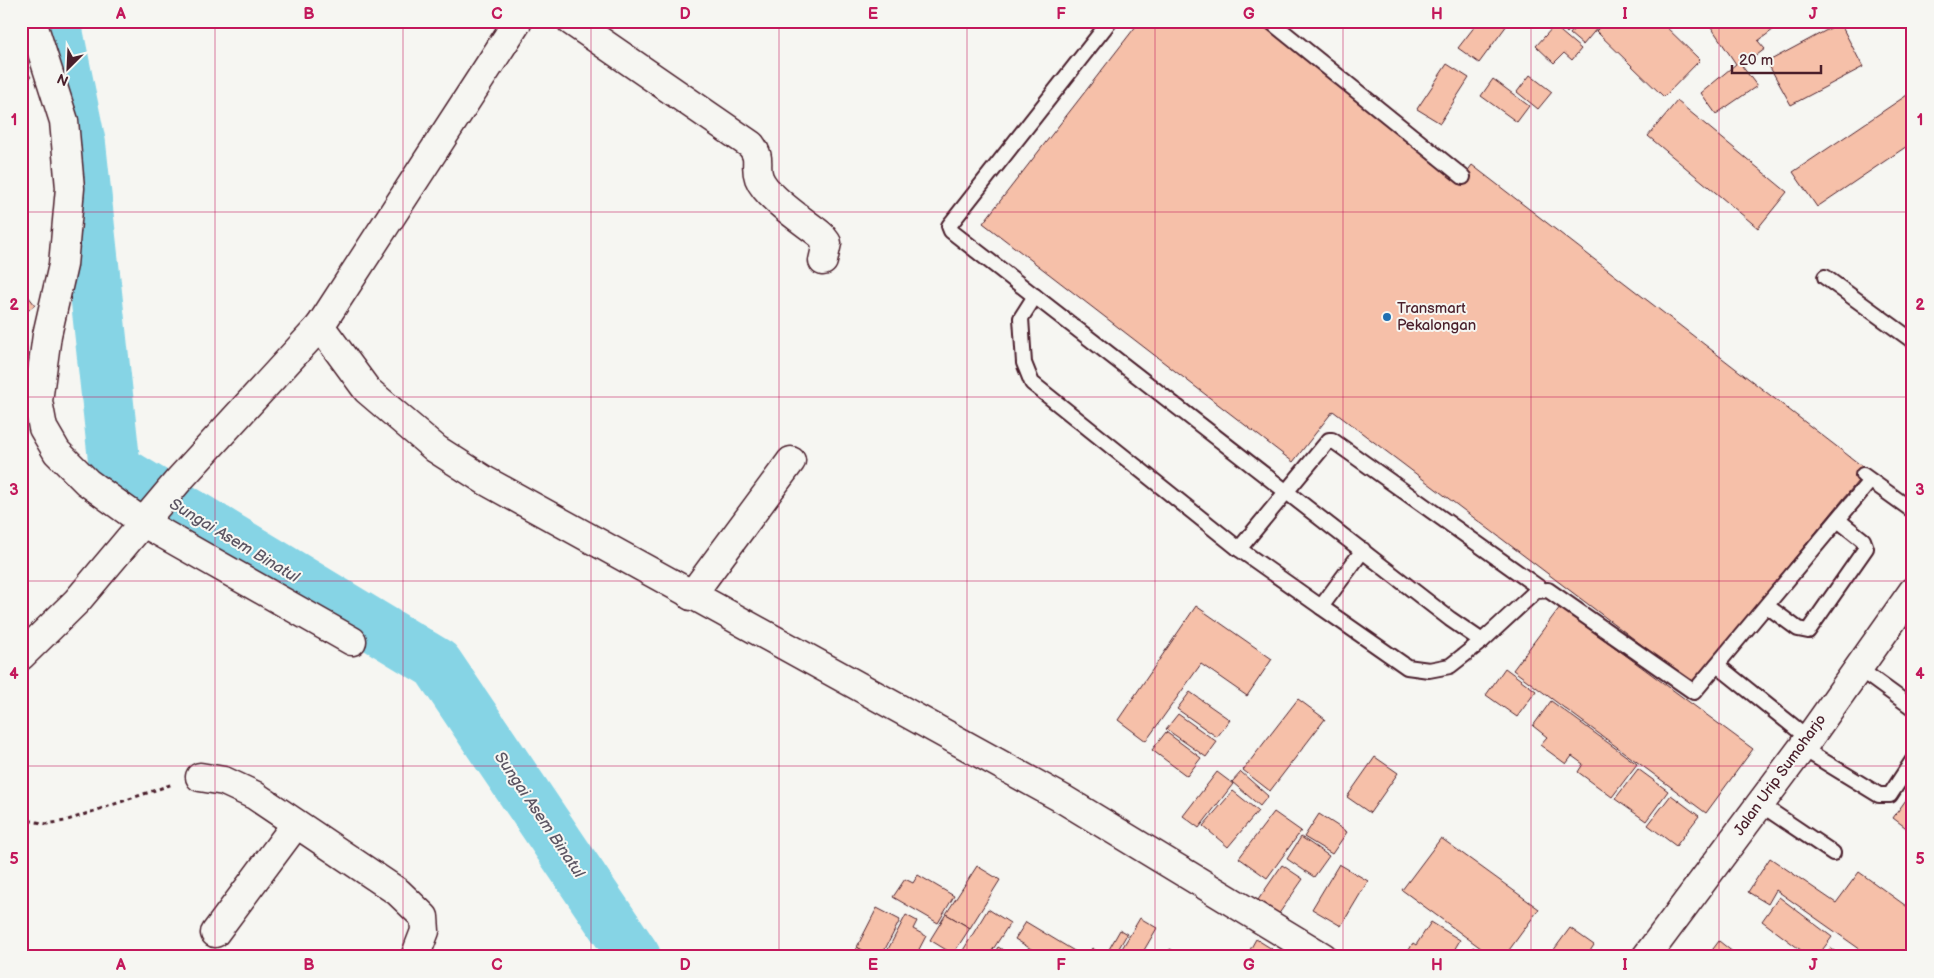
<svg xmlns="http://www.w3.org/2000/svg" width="1934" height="978" font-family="'Balsamiq Sans',sans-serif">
<rect width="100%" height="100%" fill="#f6f6f2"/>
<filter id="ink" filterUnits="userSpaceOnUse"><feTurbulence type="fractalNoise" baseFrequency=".02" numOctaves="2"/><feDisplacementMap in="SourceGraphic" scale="10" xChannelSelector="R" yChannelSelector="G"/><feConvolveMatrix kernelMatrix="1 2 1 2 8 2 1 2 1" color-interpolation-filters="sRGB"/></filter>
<g filter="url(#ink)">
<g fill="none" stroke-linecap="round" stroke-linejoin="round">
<path stroke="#86d4e5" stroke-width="52" d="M55,21L80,144L115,469L437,664L635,957"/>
</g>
<g fill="#f6c0a9" stroke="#4a1f2b">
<path d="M1140,21H1258L1460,181L1472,165L1867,470L1692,683L1333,411L1293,462L983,223Z"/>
<path d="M1479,21H1510L1479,63L1458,48Z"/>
<path d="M1555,21H1578L1567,33Z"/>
<path d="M1580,21H1603L1583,45L1570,34Z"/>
<path d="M1606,21H1660L1700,60L1664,97L1596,31Z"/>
<path d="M1707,21H1785L1758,41L1765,49L1742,66L1757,86L1716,114L1701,93L1736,64Z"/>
<path d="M1840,23L1863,67L1791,105L1767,62Z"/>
<path d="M1554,26L1581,49L1572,60L1564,53L1554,63L1536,46Z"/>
<path d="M21,64L31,77L21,85Z"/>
<path d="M1447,64L1469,78L1440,123L1417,109Z"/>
<path d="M1530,75L1552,92L1538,109L1517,92Z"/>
<path d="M1493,79L1529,106L1517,122L1481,96Z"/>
<path d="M1913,91V142L1817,207L1793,172Z"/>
<path d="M1677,101L1787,192L1758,228L1648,136Z"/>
<path d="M21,287L35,305L21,316Z"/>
<path d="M1196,606L1272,659L1247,696L1201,664L1146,741L1118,720Z"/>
<path d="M1560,607L1753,749L1706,813L1513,670Z"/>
<path d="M1505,668L1536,691L1517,717L1486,695Z"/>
<path d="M1190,692L1230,720L1217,737L1177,709Z"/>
<path d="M1298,699L1325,719L1270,791L1243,770Z"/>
<path d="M1551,701L1637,764L1612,797L1578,772L1583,764L1572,756L1566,764L1540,745L1547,737L1533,726Z"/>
<path d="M1178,714L1217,742L1206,757L1166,729Z"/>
<path d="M1166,732L1201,758L1187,776L1152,750Z"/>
<path d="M1375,757L1398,773L1370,813L1347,797Z"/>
<path d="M1638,769L1668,791L1646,821L1615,799Z"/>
<path d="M1217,772L1233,784L1199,828L1183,816Z"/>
<path d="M1241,772L1268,796L1260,806L1232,782Z"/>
<path d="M1913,790V833L1893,818Z"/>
<path d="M1233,791L1258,811L1228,847L1203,826Z"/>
<path d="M1671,795L1699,816L1676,846L1648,825Z"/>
<path d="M1274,812L1301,831L1267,878L1239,858Z"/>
<path d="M1319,814L1347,832L1332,854L1304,837Z"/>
<path d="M1301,837L1329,856L1314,877L1287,859Z"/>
<path d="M1441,838L1539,909L1504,957H1493L1402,890Z"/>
<path d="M1770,858L1836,903L1859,872L1913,911V957H1871L1776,890L1768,904L1748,892Z"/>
<path d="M1339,864L1368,881L1341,926L1312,909Z"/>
<path d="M1282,865L1303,879L1278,915L1258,900Z"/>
<path d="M977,866L1000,880L970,928L946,914Z"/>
<path d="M918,875L954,896L938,923L893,897L905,879L913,883Z"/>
<path d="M1779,897L1832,937L1817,957H1810L1762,921Z"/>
<path d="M877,908L900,920L881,957H874L857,947Z"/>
<path d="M988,909L1010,923L988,957H959Z"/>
<path d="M946,914L970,928L953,954L930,940Z"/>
<path d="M906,915L917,921L913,929L926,936L915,957H884Z"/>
<path d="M1140,918L1157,928L1140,957H1117Z"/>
<path d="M1026,922L1081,955L1080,957H1044L1015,939Z"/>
<path d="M1431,922L1460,940L1450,957H1405L1413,943L1416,945Z"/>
<path d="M1570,928L1594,945L1586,957H1552L1550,955Z"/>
<path d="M1120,930L1127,934L1115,955L1108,951Z"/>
<path d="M1256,939L1272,949L1270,953L1276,957H1246Z"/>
<path d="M1719,941L1739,957H1707Z"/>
<path d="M857,947L874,957H852Z"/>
<path d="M998,947L1015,957H992Z"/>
<path d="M1473,947L1488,957H1466Z"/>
<path d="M1092,948L1103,955L1102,957H1087Z"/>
<path d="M1830,948L1843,957H1824Z"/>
<path d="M1170,949L1184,957H1166Z"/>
</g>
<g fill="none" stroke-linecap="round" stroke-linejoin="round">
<g stroke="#4a1f2b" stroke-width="18">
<g id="service">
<path d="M1110,21L952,222L949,226L951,231L1450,619L1482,641L1536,591L1548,590L1694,692L1870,481"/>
<path d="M1270,21L1463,177"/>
<path d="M1825,277L1913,341"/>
<path d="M1035,296L1021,318L1024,363L1032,383L1239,549L1329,440H1332L1541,589"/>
<path d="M1863,475L1913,511"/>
<path d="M1239,549L1321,607L1363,550"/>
<path d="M1767,606L1798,629L1808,631L1866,548L1863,540L1838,520"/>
<path d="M1321,607L1407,667L1429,670L1450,666L1482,641"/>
<path d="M1717,665L1808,738"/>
<path d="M1858,668L1913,708"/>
<path d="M1802,748L1879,795H1890L1913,760"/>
<path d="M1760,804L1833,853"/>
</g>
</g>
<g stroke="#4a1f2b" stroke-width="31">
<g id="minor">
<path d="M32,21L64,121L70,188L63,265L47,335L38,401L43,428L57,452L87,482L144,523L352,641"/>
<path d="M571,21L751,145C762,160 754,164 759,178C766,197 805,222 821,235L827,243L823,261"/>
<path d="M320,326L367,390L436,449L486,481L1063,799L1323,957"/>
<path d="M691,596L791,461"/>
<path d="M21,656L77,601L178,481L320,326L518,21"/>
<path d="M200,777L224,781L254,795L398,892L424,917L425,931L415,957"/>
<path d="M215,933L296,824"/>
</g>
</g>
<g stroke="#4a1f2b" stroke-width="31">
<path id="secondary" d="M1646,957L1802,748L1913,591"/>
</g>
<path stroke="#4a1f2b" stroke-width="3" stroke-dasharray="4 4" stroke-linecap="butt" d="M21,819L47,824L65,821L173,784"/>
<use href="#service" stroke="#f6f6f2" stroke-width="14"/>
<use href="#minor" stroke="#f6f6f2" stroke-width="28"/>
<use href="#secondary" stroke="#f6f6f2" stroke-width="28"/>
</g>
</g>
<path fill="none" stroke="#c2185b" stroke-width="1" stroke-opacity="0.55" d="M215,21V957M403,21V957M591,21V957M779,21V957M967,21V957M1155,21V957M1343,21V957M1531,21V957M1719,21V957M21,212H1913M21,397H1913M21,581H1913M21,766H1913"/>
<circle fill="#1f6fb2" stroke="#f6f6f2" stroke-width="2" cx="1387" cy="317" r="5"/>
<g text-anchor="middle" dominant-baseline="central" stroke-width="4" stroke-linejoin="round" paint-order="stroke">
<g font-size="15" fill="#4a1f2b" stroke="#f6f6f2" text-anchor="start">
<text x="1397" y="308">Transmart<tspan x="1397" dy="17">Pekalongan</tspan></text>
</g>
<g font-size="15" fill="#4a1f2b" stroke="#f6f6f2">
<text transform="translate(1780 775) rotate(-54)">Jalan Urip Sumoharjo</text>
</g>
<g font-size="16" font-style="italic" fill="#5c5563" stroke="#f6f6f2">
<text transform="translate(234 541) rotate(31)">Sungai Asem Binatul</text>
<text transform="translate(539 815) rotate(56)">Sungai Asem Binatul</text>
</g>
</g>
<rect width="1934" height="978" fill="none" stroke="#f6f6f2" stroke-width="55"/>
<g transform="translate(68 68) rotate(204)" stroke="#f6f6f2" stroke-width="4" paint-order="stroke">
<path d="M0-4L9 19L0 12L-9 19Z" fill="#4a1f2b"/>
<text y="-8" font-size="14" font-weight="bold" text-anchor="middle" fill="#4a1f2b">N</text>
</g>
<path d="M1732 65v8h89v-8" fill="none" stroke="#4a1f2b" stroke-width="2.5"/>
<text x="1739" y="65" font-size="15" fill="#4a1f2b" stroke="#f6f6f2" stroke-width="4" paint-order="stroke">20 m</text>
<rect x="28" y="28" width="1878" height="922" fill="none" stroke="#c2185b" stroke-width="2"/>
<g font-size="16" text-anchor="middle" font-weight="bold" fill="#c2185b">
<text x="121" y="19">A</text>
<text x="309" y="19">B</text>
<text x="497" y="19">C</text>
<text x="685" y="19">D</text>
<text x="873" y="19">E</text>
<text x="1061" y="19">F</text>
<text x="1249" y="19">G</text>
<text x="1437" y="19">H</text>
<text x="1625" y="19">I</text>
<text x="1813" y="19">J</text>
<text x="14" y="125">1</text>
<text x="1920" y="125">1</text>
<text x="14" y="310">2</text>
<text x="1920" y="310">2</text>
<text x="14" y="495">3</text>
<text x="1920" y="495">3</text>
<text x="14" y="679">4</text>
<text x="1920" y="679">4</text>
<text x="14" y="864">5</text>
<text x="1920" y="864">5</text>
<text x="121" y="970">A</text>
<text x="309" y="970">B</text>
<text x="497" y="970">C</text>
<text x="685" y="970">D</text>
<text x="873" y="970">E</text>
<text x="1061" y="970">F</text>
<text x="1249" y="970">G</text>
<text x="1437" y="970">H</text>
<text x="1625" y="970">I</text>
<text x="1813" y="970">J</text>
</g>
</svg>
